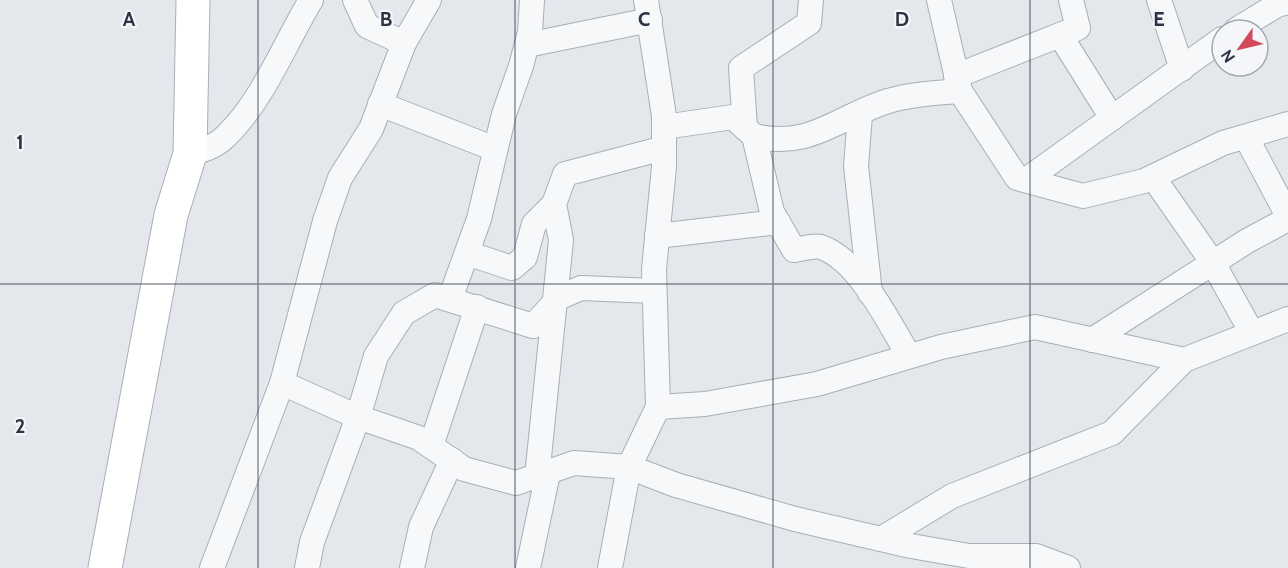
<svg xmlns="http://www.w3.org/2000/svg" width="1288" height="568" font-family="Cabin,sans-serif">
<rect width="100%" height="100%" fill="#e4e7ec"/>
<g fill="none" stroke-linecap="round" stroke-linejoin="round">
<g stroke="#a9aeb7" stroke-width="26">
<g id="street">
<path d="M355,0L367,26L404,43"/>
<path d="M939,0L960,91L1017,178L1083,196L1144,181L1223,143L1288,124"/>
<path d="M1159,0L1182,69"/>
<path d="M1236,30L1277,5L1288,2"/>
<path d="M1060,35L1078,28L1071,0"/>
<path d="M527,45L650,20"/>
<path d="M956,76L1060,35L1112,118"/>
<path d="M380,104L495,149"/>
<path d="M860,115L856,166L870,293"/>
<path d="M664,127L733,117L754,136L772,212L794,250C802,249 814,245 821,247C859,260 889,323 909,356"/>
<path d="M745,128L741,68L809,23L811,0"/>
<path d="M754,136C811,149 837,117 888,101C911,94 936,93 960,91"/>
<path d="M1246,137L1288,216"/>
<path d="M190,154C204,150 217,146 227,135C263,100 285,43 311,0"/>
<path d="M1153,177L1213,263L1252,333"/>
<path d="M1026,180L1222,39"/>
<path d="M657,236L778,222"/>
<path d="M467,253L512,268L525,257L534,224L554,204"/>
<path d="M450,299L479,219L504,114L521,66L530,32L532,0"/>
<path d="M1092,340L1247,241L1288,219"/>
<path d="M282,383L358,417L419,438L464,469L516,483L574,463L629,467L676,485L795,519L911,546L969,556H1036L1068,568"/>
<path d="M658,407L705,404L817,384L941,347L1035,327L1184,360L1288,319"/>
<path d="M431,446L477,307"/>
<path d="M537,477L561,240L554,204L565,174L664,148"/>
<path d="M881,539L952,496L1112,433L1184,360"/>
<path d="M212,568L282,383L325,221L340,178L371,129L404,43L429,0"/>
<path d="M307,568L312,542L358,417L376,356L404,313L435,295L533,326L560,297L581,288L654,291"/>
<path d="M412,568L421,527L452,460"/>
<path d="M528,568L548,473"/>
<path d="M610,568L629,467L658,407L654,269L664,167V116L646,0"/>
</g>
</g>
<g stroke="#a9aeb7" stroke-width="35">
<path id="secondary" d="M105,568L171,215L190,154L193,0"/>
</g>
<use href="#street" stroke="#f7f8fa" stroke-width="24"/>
<use href="#secondary" stroke="#fff" stroke-width="33"/>
</g>
<path fill="none" stroke="#2b3445" stroke-width="1.5" stroke-opacity="0.55" d="M258,0V568M515,0V568M773,0V568M1030,0V568M0,284H1288"/>
<g font-size="20" text-anchor="middle" font-weight="bold" fill="#2b3445" stroke="#f4f6f9" stroke-width="4.5" stroke-linejoin="round" paint-order="stroke">
<text x="129" y="26">A</text>
<text x="386" y="26">B</text>
<text x="644" y="26">C</text>
<text x="902" y="26">D</text>
<text x="1159" y="26">E</text>
<text x="20" y="149">1</text>
<text x="20" y="433">2</text>
</g>
<g transform="translate(1240 48) rotate(236)"><circle r="28" fill="#f4f6f9" stroke="#a4a8b1" stroke-width="1.5"/>
<path d="M0-4.5L10 22L0 15L-10 22Z" fill="#d1495b"/>
<text y="-9" font-size="16" font-weight="bold" text-anchor="middle" fill="#2b3445">N</text>
</g>
</svg>
